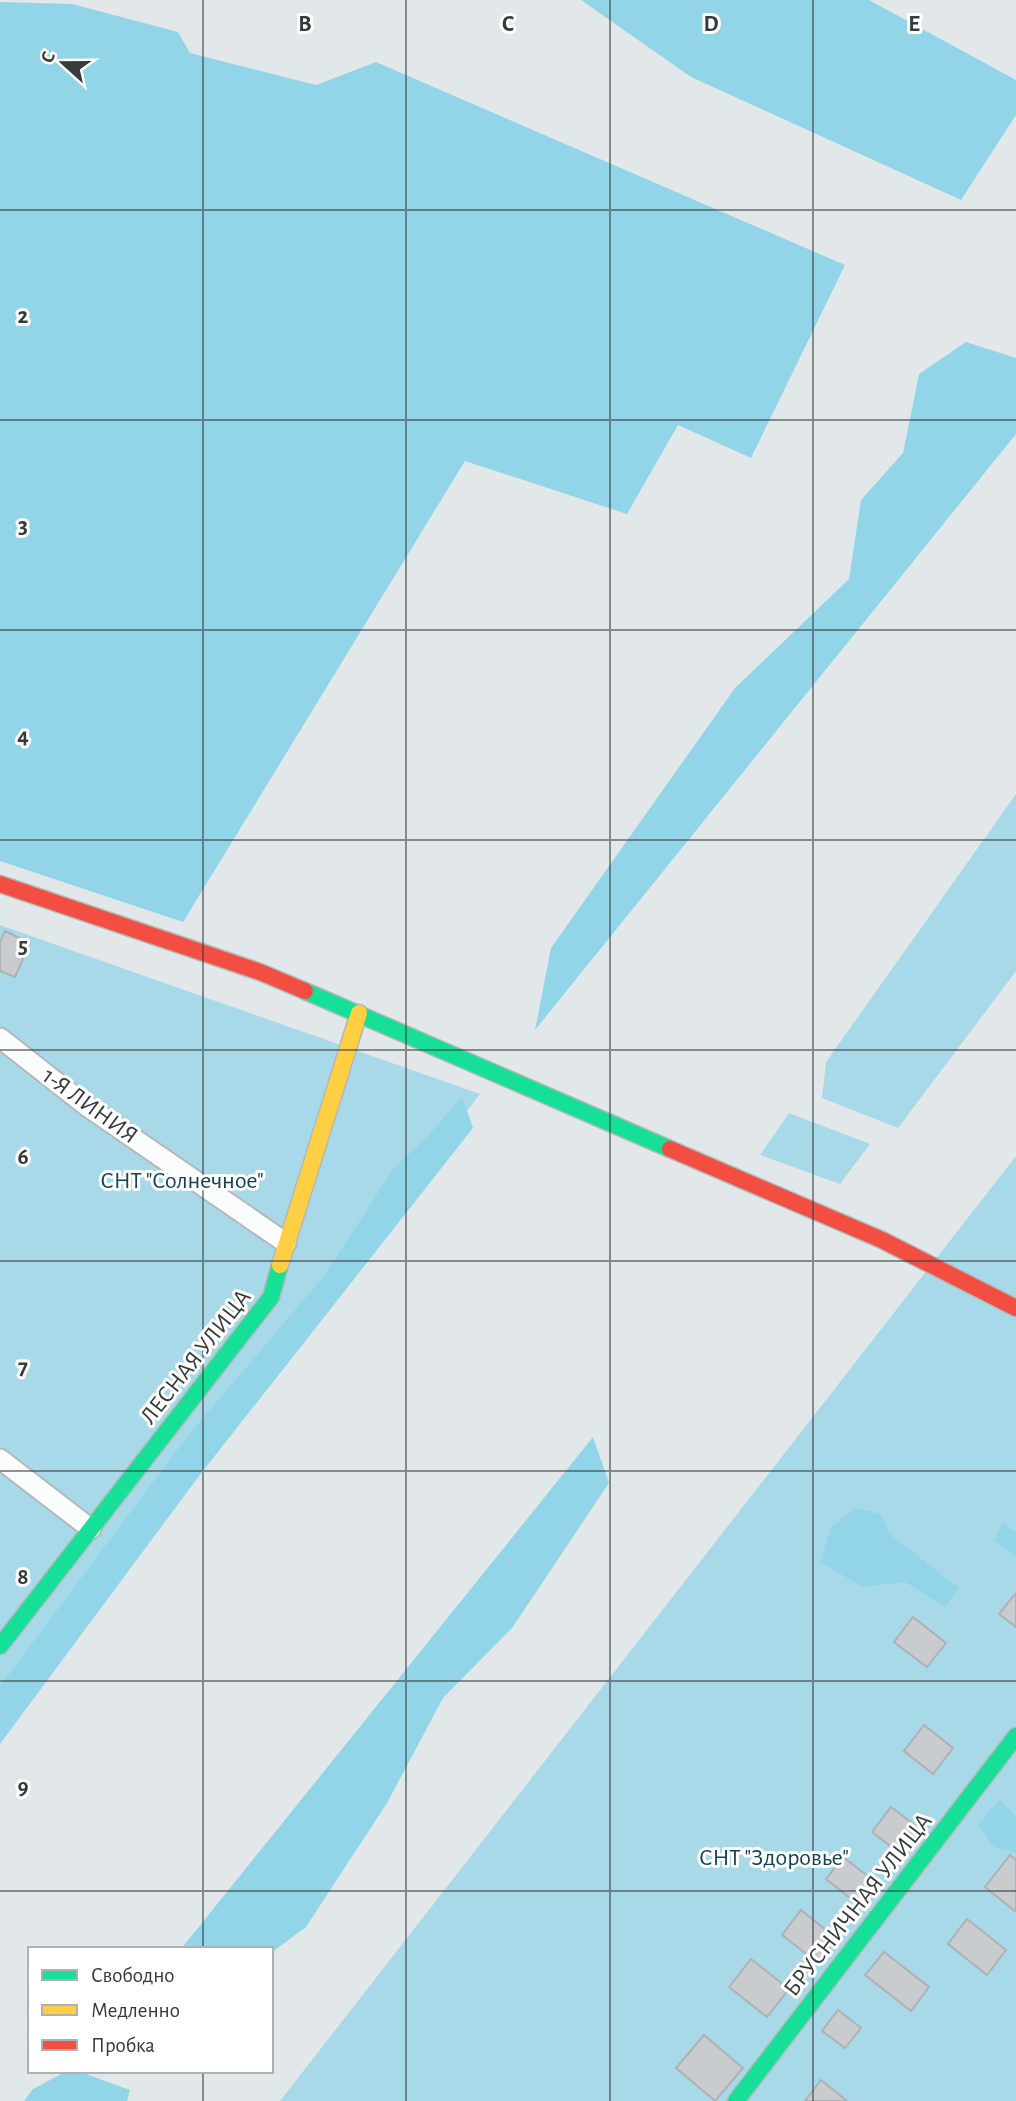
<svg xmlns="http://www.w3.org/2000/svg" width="1016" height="2101" font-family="'Alegreya Sans',sans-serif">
<rect width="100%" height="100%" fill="#e2e8ea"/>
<g fill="#a8d9e9">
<path d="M1016,794V971L898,1128L822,1098L826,1062Z"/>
<path d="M0,925L480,1094L0,1714Z"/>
<path d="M789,1113L870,1144L840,1184L760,1155Z"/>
<path d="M1016,1156V2101H280Z"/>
</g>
<g fill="#93d5e8">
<path d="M581,0H869L1016,80V115L961,200L691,77Z"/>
<path d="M0,2L72,4L178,32L190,53L316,85L376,62L845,265L751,458L678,425L627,514L465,461L183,922L0,861Z"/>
<path d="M966,342L1016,358V434L535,1030L551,948L735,688L849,579L861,500L903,453L919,374Z"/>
<path d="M462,1096L473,1128L199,1476L0,1744V1686L190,1433L324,1276L394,1168L428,1136Z"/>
<path d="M593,1437L609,1483L512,1628L443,1698L387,1803L306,1927L271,1953V1949H181Z"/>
<path d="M855,1508L881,1514L889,1534L959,1588L945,1607L905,1582L862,1587L821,1562L831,1527Z"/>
<path d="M1002,1523L1016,1532V1557L994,1541Z"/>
<path d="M999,1800L1016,1815V1853L994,1847L978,1825Z"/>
<path d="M67,2071H78L130,2090L127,2101H24L33,2089Z"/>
</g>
<g fill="#c8ccce" stroke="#aeb2b4" stroke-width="2">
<path d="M5,931L30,943L15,977L0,971V942Z"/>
<path d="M1016,1593V1627L999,1614Z"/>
<path d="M913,1617L946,1643L927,1667L894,1642Z"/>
<path d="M924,1725L953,1748L933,1774L904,1751Z"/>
<path d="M891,1807L916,1826L897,1851L872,1832Z"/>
<path d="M1010,1855L1016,1860V1912L985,1887Z"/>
<path d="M843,1857L878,1884L860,1906L826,1879Z"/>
<path d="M801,1910L837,1939L818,1963L782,1935Z"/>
<path d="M967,1919L1006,1950L987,1975L948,1944Z"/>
<path d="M884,1952L929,1987L911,2011L865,1975Z"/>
<path d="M751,1959L789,1989L767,2017L729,1987Z"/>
<path d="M838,2010L861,2028L845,2048L822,2031Z"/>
<path d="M704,2035L743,2068L715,2101L676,2068Z"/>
<path d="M821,2080L847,2101H805Z"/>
</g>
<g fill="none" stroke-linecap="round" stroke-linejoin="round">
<g stroke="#b3b8b9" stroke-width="23">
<g id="lane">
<path d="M0,1038L88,1107L286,1243"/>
<path d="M0,1459L91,1529"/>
</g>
</g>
<g stroke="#b3b8b9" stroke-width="19">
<g id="fast">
<path d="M305,991L670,1149"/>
<path d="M0,1646L271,1297L280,1265"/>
<path d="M736,2101L1016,1736"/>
</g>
</g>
<g stroke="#b3b8b9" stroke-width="19">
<path id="slow" d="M280,1265L359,1013"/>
</g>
<g stroke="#b3b8b9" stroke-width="19">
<g id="jam">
<path d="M0,884L260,972L305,991"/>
<path d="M670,1149L882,1240L1016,1308"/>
</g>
</g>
<use href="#lane" stroke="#fbfcfc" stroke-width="19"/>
<use href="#fast" stroke="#16e098" stroke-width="16"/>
<use href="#slow" stroke="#ffcf43" stroke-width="16"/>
<use href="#jam" stroke="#f24e42" stroke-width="16"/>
</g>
<path fill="none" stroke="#363a3b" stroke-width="2" stroke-opacity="0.55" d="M203,0V1949M406,0V2101M610,0V2101M813,0V2101M0,210H1016M0,420H1016M0,630H1016M0,840H1016M0,1050H1016M0,1261H1016M0,1471H1016M0,1681H1016M0,1891H1016M203,2071V2101"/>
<g text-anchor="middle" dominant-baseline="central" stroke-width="6" stroke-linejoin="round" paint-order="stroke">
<g font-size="24" fill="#363a3b" stroke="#fff">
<text transform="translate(90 1106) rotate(36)">1-Я ЛИНИЯ</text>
<text transform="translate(196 1357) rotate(-52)">ЛЕСНАЯ УЛИЦА</text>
<text transform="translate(858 1905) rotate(-52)">БРУСНИЧНАЯ УЛИЦА</text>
</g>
<g font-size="24" fill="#124452" stroke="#fff">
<text x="182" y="1181">СНТ "Солнечное"</text>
<text x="774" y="1858">СНТ "Здоровье"</text>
</g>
</g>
<g font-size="23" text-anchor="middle" font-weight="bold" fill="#363a3b" stroke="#fff" stroke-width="6" stroke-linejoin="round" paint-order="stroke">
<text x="305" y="31">B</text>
<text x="508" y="31">C</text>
<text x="711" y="31">D</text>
<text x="914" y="31">E</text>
<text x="23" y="323">2</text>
<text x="23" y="533">3</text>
<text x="23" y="743">4</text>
<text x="23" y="953">5</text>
<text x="23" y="1164">6</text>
<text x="23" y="1374">7</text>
<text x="23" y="1584">8</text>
<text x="23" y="1794">9</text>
</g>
<rect x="28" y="1947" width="245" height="126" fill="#ffffff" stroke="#afb0b1" stroke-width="2"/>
<rect x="42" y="1970" width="35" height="10" fill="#16e098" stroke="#afb0b1" stroke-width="2"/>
<text x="91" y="1982" font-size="21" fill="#363a3b">Свободно</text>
<rect x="42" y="2005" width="35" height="10" fill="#ffcf43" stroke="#afb0b1" stroke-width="2"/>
<text x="91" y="2017" font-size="21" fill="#363a3b">Медленно</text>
<rect x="42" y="2040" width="35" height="10" fill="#f24e42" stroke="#afb0b1" stroke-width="2"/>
<text x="91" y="2052" font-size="21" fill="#363a3b">Пробка</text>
<g transform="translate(63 63) rotate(291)" stroke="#ffffff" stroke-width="5" paint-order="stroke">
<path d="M0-5L12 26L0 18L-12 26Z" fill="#363a3b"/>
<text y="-10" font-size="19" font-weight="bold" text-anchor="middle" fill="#363a3b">С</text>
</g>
</svg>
